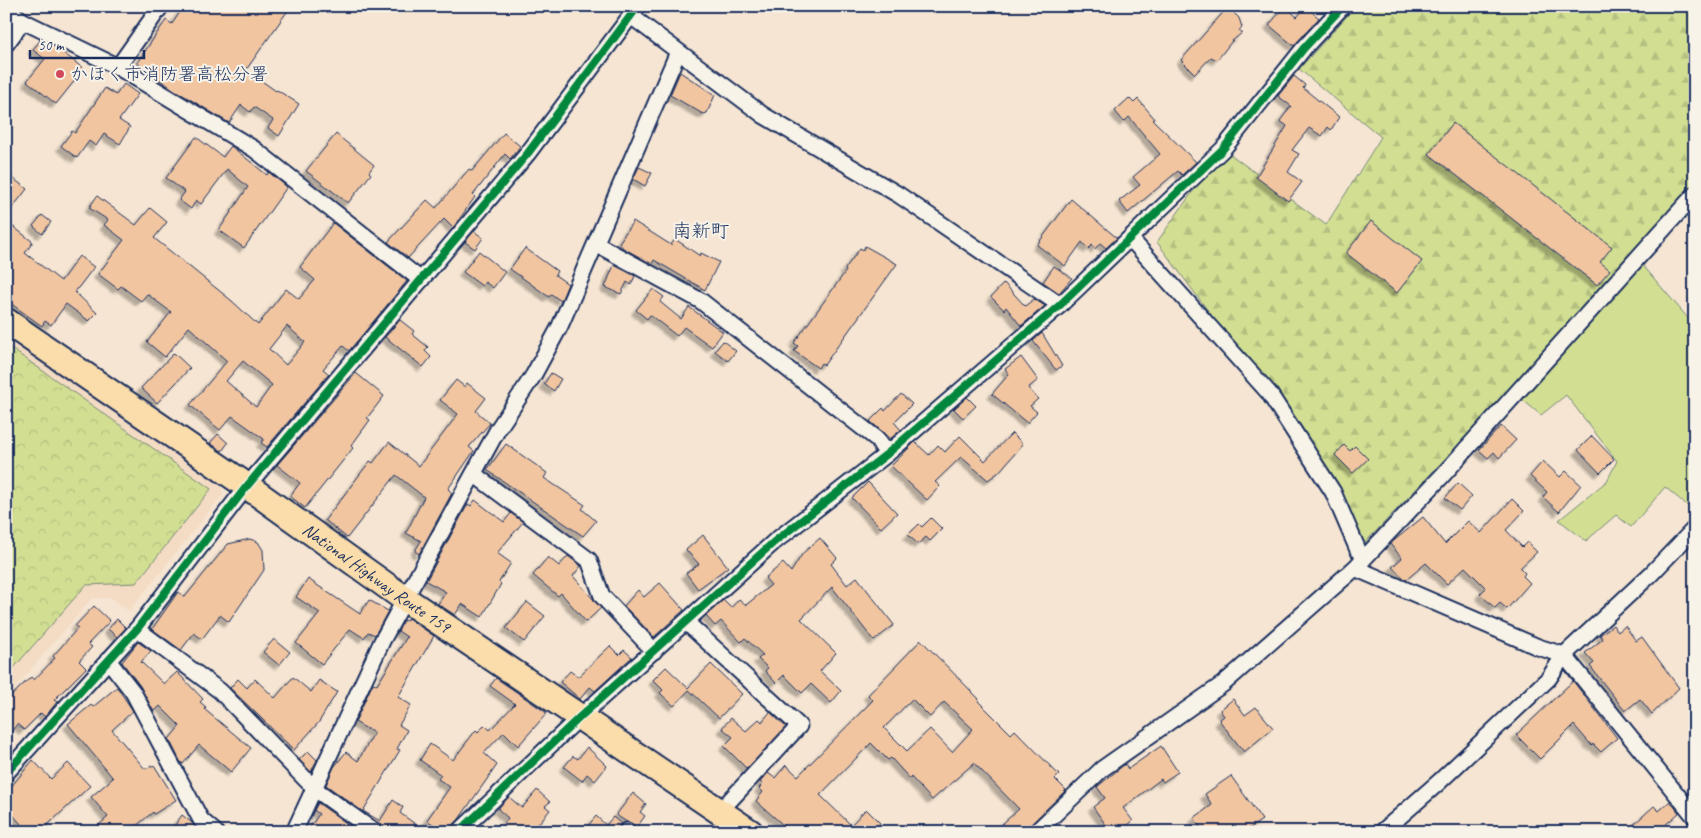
<svg xmlns="http://www.w3.org/2000/svg" width="1701" height="838" font-family="Caveat,'Klee One',sans-serif">
<defs>
<pattern id="forest-firs" width="22" height="20" patternUnits="userSpaceOnUse" patternTransform="scale(1.25)"><rect width="22" height="20" fill="#d2df92"/><path d="M5 1l3.5 6h-7zM16 11l3.5 6h-7z" fill="#b4c080"/></pattern>
<pattern id="park-crowns" width="20" height="18" patternUnits="userSpaceOnUse" patternTransform="scale(1.25)"><rect width="20" height="18" fill="#d2df92"/><path d="M2 6a3 3 0 1 1 6 0M12 15a3 3 0 1 1 6 0" fill="none" stroke="#b4c080"/></pattern>
<filter id="shadow"><feDropShadow dx="-4.5" dy="4.5" stdDeviation="1" flood-color="#0004"/></filter>
</defs>
<rect width="100%" height="100%" fill="#f5e5d2"/>
<filter id="ink" filterUnits="userSpaceOnUse"><feTurbulence type="fractalNoise" baseFrequency=".02" numOctaves="2"/><feDisplacementMap in="SourceGraphic" scale="10" xChannelSelector="R" yChannelSelector="G"/><feConvolveMatrix kernelMatrix="1 2 1 2 8 2 1 2 1" color-interpolation-filters="sRGB"/></filter>
<g filter="url(#ink)">
<path fill="#f4dbc3" d="M6,335L220,484L223,494L129,611L112,598H92L6,698Z"/>
<path fill="#d2df92" stroke="#768778" d="M1640,262L1692,323L1695,321V512L1665,487L1631,527L1616,515L1586,541L1559,520L1607,481L1617,461L1566,395L1541,415L1519,397Z"/>
<path fill="url(#forest-firs)" stroke="#768778" d="M1356,6H1695V186L1607,289L1358,550L1269,393L1157,242L1223,149L1326,225L1381,137L1299,69Z"/>
<path fill="url(#park-crowns)" stroke="#768778" d="M6,345L211,489L136,583L86,585L11,671L6,667Z"/>
<g fill="#f1c5a0" stroke="#1b2f5e" fill-rule="evenodd" filter="url(#shadow)">
<path d="M184,6H291L246,70L276,91L277,90L299,104L279,136L268,128L273,120L254,107L250,112L241,105L229,123L173,89L137,63L166,20L172,24Z"/>
<path d="M1285,6L1297,17L1306,7L1319,18L1294,46L1269,25Z"/>
<path d="M1228,7L1239,18L1242,27L1239,31L1242,33L1232,41L1217,60L1211,57L1195,74L1181,60Z"/>
<path d="M40,40L56,47L84,69L56,104L27,81L45,59L33,50Z"/>
<path d="M680,72L715,95L707,113L703,114L670,95Z"/>
<path d="M1294,76L1305,85L1303,88L1339,117L1331,130L1328,127L1322,136L1309,128L1292,150L1299,154L1288,172L1302,182L1288,201L1256,177L1287,126L1280,121L1291,106L1278,96Z"/>
<path d="M124,84L138,94L119,120L130,127L120,144L104,134L96,146L89,141L77,158L61,146L72,131L75,133L105,88L116,95Z"/>
<path d="M1129,98L1134,103L1138,99L1155,119L1153,120L1196,162L1182,175L1178,171L1128,213L1119,201L1140,185L1133,177L1160,154L1129,117L1124,122L1115,111Z"/>
<path d="M1453,123L1612,247L1600,262L1610,270L1597,285L1429,154Z"/>
<path d="M504,133L520,146L510,159L505,154L473,195L475,197L453,228L444,219L408,258L388,242L427,200L436,208L469,169L472,171Z"/>
<path d="M336,134L374,165L369,172L371,174L348,203L306,171Z"/>
<path d="M196,137L223,157L231,146L267,175L269,172L287,187L244,248L219,230L248,187L227,169L201,204L196,200L191,209L179,200L185,192L166,178Z"/>
<path d="M639,167L652,173L645,186L633,179Z"/>
<path d="M6,173L27,189L6,216Z"/>
<path d="M97,196L136,225L150,208L167,222L154,238L232,301L258,325L286,289L299,299L315,280L300,267L333,223L407,281L349,351L343,346L323,369L329,374L267,447L261,443L264,439L232,416L220,430L190,405L227,361L189,327L165,357L147,342L171,312L147,294L141,301L121,286L118,289L98,274L124,240L104,225L108,220L89,208ZM287,326L305,342L286,365L269,349ZM243,361L272,385L256,407L226,381Z"/>
<path d="M1071,199L1117,238L1106,248L1100,243L1095,249L1092,245L1088,249L1082,242L1065,266L1037,245Z"/>
<path d="M42,215L51,222L42,234L33,226Z"/>
<path d="M6,221L33,242L25,253L61,281L79,256L94,267L75,292L97,313L89,321L66,304L51,325L45,321L42,326L6,300Z"/>
<path d="M633,221L671,245L675,239L700,256L701,253L719,262L705,290L654,260L652,264L623,248L619,243Z"/>
<path d="M1371,221L1422,261L1397,293L1346,253Z"/>
<path d="M474,231L483,238L475,249L465,242Z"/>
<path d="M865,246L897,264L824,365L821,363L818,368L794,351L798,346L794,343L846,271L845,269L860,248L863,250Z"/>
<path d="M525,248L557,271L555,275L568,284L561,301L551,294L549,297L510,269Z"/>
<path d="M479,251L505,272L493,288L485,282L482,286L463,272Z"/>
<path d="M614,265L635,276L631,285L627,282L621,294L605,287Z"/>
<path d="M1054,266L1072,278L1059,293L1043,282Z"/>
<path d="M1004,283L1025,306L1034,299L1045,306L1021,326L1006,307L1004,310L991,297Z"/>
<path d="M653,289L664,297L660,302L681,319L689,307L723,332L712,347L684,327L677,336L650,315L647,319L636,310Z"/>
<path d="M400,320L414,331L412,334L428,347L425,351L431,357L423,367L385,337Z"/>
<path d="M1042,333L1062,366L1056,370L1033,341Z"/>
<path d="M723,341L736,351L728,361L715,351Z"/>
<path d="M174,353L190,368L157,403L141,388Z"/>
<path d="M1021,357L1038,380L1028,388L1038,399L1030,406L1037,412L1027,423L992,394L1009,374L1005,369Z"/>
<path d="M356,373L384,396L367,418L370,420L351,446L353,448L305,508L290,496L300,483L277,465Z"/>
<path d="M551,373L561,379L554,391L544,384Z"/>
<path d="M456,380L465,387L467,383L486,398L476,411L490,423L469,447L474,451L448,489L452,493L419,554L415,551L421,541L406,533L424,497L396,475L347,538L325,520L370,461L373,463L389,442L419,466L458,414L440,400Z"/>
<path d="M901,394L912,404L894,422L901,430L890,439L870,421L883,408L885,411Z"/>
<path d="M967,397L976,406L963,418L954,409Z"/>
<path d="M1501,426L1516,440L1499,458L1494,452L1488,458L1479,450Z"/>
<path d="M1012,433L1023,444L999,472L988,480L961,457L935,482L940,486L927,500L891,466L915,442L929,455L938,445L945,452L960,436L985,461Z"/>
<path d="M218,434L228,443L222,451L210,443Z"/>
<path d="M1592,436L1614,459L1600,473L1578,450Z"/>
<path d="M506,444L547,473L544,478L585,505L582,509L596,521L583,536L487,470Z"/>
<path d="M1344,445L1350,451L1355,446L1368,459L1353,473L1335,455Z"/>
<path d="M1543,461L1560,477L1566,471L1581,485L1559,512L1543,497L1547,492L1530,476Z"/>
<path d="M868,482L897,513L881,528L852,498Z"/>
<path d="M1458,483L1472,496L1460,510L1445,498Z"/>
<path d="M1512,499L1524,511L1506,530L1522,547L1527,542L1537,552L1520,568L1525,573L1523,576L1530,583L1507,609L1500,603L1495,608L1480,594L1486,588L1465,567L1447,584L1426,563L1406,580L1392,567L1402,558L1390,544L1423,517L1445,544L1468,521L1481,533Z"/>
<path d="M475,500L504,522L511,513L523,522L497,553L511,563L499,582L501,584L482,617L462,604L455,615L438,604L446,592L426,581L468,504L471,506Z"/>
<path d="M931,518L942,529L930,541L926,537L918,544L908,535L919,524L922,527Z"/>
<path d="M703,535L728,567L698,589L686,573L699,564L686,550Z"/>
<path d="M820,538L837,558L831,564L847,585L857,577L894,625L874,641L832,587L801,619L836,653L820,671L841,691L831,703L811,684L802,693L784,675L776,683L765,671L768,668L758,659L763,655L745,638L741,642L721,621L715,626L706,616L723,600L731,608L739,599L746,605L771,585L765,578L783,563L791,572L803,553Z"/>
<path d="M250,539L258,542L263,550L264,570L229,622L220,615L202,639L194,633L181,650L152,629L178,592L185,597L228,544Z"/>
<path d="M568,556L581,566L573,576L601,608L586,622L561,593L558,596L533,575L548,557L559,566Z"/>
<path d="M308,579L360,614L369,600L388,611L375,635L368,632L364,638L350,629L322,664L296,643L320,613L296,597Z"/>
<path d="M660,583L684,610L654,637L624,606L638,590L644,597Z"/>
<path d="M527,602L545,616L524,642L506,628Z"/>
<path d="M94,606L110,621L88,644L92,647L79,661L86,668L54,700L57,702L45,717L41,713L24,730L17,724L6,739V701L31,677L34,680L55,658L53,656L78,628L75,626Z"/>
<path d="M408,618L434,636L398,697L411,705L399,725L407,730L397,749L400,750L363,811L380,821L393,800L403,807L400,813L426,832H384L380,824L326,785L334,767L346,752L358,761L374,733L355,722L373,683L377,685L407,637L398,631L404,620L406,621Z"/>
<path d="M117,619L126,628L117,637L108,629Z"/>
<path d="M1613,625L1618,632L1625,626L1636,641L1642,637L1679,688L1652,714L1640,699L1625,711L1590,666L1594,663L1585,653L1603,639L1600,635Z"/>
<path d="M274,639L290,652L279,665L263,652Z"/>
<path d="M921,640L979,699L978,701L1011,734L1015,730L1059,775L1055,779L1066,790L1023,832H993L1019,809L974,763L932,800L911,777L910,779L891,758L888,760L871,743L820,795L851,825L866,809L880,823L872,832H791L756,801L763,792L759,788L763,784L760,782L768,773L775,778L786,765L798,776L873,700L868,695ZM912,699L930,717L944,702L973,729L952,752L930,729L907,751L884,728Z"/>
<path d="M138,642L151,651L141,662L164,684L177,672L203,699L200,702L206,707L204,709L251,748L231,772L199,745L183,764L180,761L169,739L180,726L160,706L154,712L140,686L122,662Z"/>
<path d="M610,646L619,655L624,650L632,657L595,691L590,687L580,699L560,682L570,671L578,677Z"/>
<path d="M711,664L742,694L719,718L689,690L674,706L660,693L663,690L653,680L666,667L688,688Z"/>
<path d="M293,677L311,692L319,680L337,692L319,722L294,750L230,688L238,679L247,688L255,679L275,698Z"/>
<path d="M496,678L547,713L518,746L504,732L484,753L497,765L459,819L451,828L445,825L441,830L427,820L450,787L438,779L441,775L420,760L430,744L453,760L476,730L478,732L485,725L490,730L515,704L490,686Z"/>
<path d="M1573,681L1617,738L1601,752L1593,744L1592,746L1574,725L1540,759L1516,735Z"/>
<path d="M117,687L133,711L112,730L145,769L154,765L176,800L154,814L153,812L129,832H91L108,817L91,797L113,778L68,724L91,705L93,707Z"/>
<path d="M1233,699L1245,715L1256,707L1273,728L1244,752L1219,720L1224,716L1220,710Z"/>
<path d="M770,712L786,727L747,769L724,746L733,737L722,728L731,718L746,731L759,719L762,722Z"/>
<path d="M1161,746L1178,772L1163,782L1161,779L1123,808L1133,821L1119,832H1111L1093,807L1105,798L1097,787L1125,764L1128,769Z"/>
<path d="M587,747L607,766L595,781L587,774L582,781L564,767L573,756L578,759Z"/>
<path d="M308,751L317,760L311,772L299,760Z"/>
<path d="M33,760L51,779L68,763L90,786L40,832H28L6,807V793Z"/>
<path d="M1231,776L1262,820L1244,832H1204L1194,818L1212,805L1205,794Z"/>
<path d="M537,790L550,802L545,806L550,810L531,832H499L508,818L498,809L502,804L509,797L522,808Z"/>
<path d="M633,793L646,804L640,812L645,816L636,828L616,815Z"/>
<path d="M1670,801L1679,813L1657,832H1638L1633,825L1654,806L1659,811Z"/>
<path d="M318,803L359,832H307L319,814L314,810Z"/>
<path d="M182,815L191,822L200,832H170Z"/>
<path d="M596,816L606,825L613,817L621,824L616,832H583Z"/>
</g>
<g fill="none" stroke-linecap="round" stroke-linejoin="round">
<g stroke="#1b2f5e" stroke-width="19">
<g id="minor">
<path d="M6,8L23,21L118,67L254,149L421,280"/>
<path d="M631,16L763,115L899,195L1060,305"/>
<path d="M6,44L23,21"/>
<path d="M118,67L161,6"/>
<path d="M1130,238L1269,393L1333,492L1358,550"/>
<path d="M596,244L701,301L877,439L887,454"/>
<path d="M475,475L589,560L602,596L654,651"/>
<path d="M1355,568L1538,647L1564,655L1695,817"/>
<path d="M686,622L799,726L720,811"/>
<path d="M137,629L220,691L315,789L375,832"/>
<path d="M108,660L133,692L201,820L215,832"/>
<path d="M6,773L137,629L247,486L528,153L638,6"/>
<path d="M294,832L382,641L498,429L533,376L560,326L678,52"/>
<path d="M459,832L581,716L774,542L887,454L1060,305L1223,149L1304,48L1343,6"/>
<path d="M626,832L627,831"/>
<path d="M1036,832L1102,769L1223,684L1355,568L1442,476L1695,194"/>
<path d="M1382,832L1439,782L1549,678L1564,655L1651,574L1695,528"/>
</g>
</g>
<g stroke="#1b2f5e" stroke-width="29">
<g id="trunk">
<path id="s1" d="M6,321L247,486L405,599L750,832"/>
</g>
</g>
<use href="#minor" stroke="#f7f3e8" stroke-width="15"/>
<use href="#trunk" stroke="#faddab" stroke-width="25"/>
<g stroke="#f7f3e8" stroke-width="11">
<g id="cycleway">
<path d="M6,773L137,629L247,486L528,153L638,6"/>
<path d="M459,832L581,716L774,542L887,454L1060,305L1223,149L1304,48L1343,6"/>
</g>
</g>
<use href="#cycleway" stroke="#00873e" stroke-width="8"/>
</g>
</g>
<circle fill="#d1495b" stroke="#f7f3e8" stroke-width="2" cx="60" cy="74" r="5"/>
<g text-anchor="middle" dominant-baseline="central" stroke-width="4" stroke-linejoin="round" paint-order="stroke">
<g font-size="18" fill="#1b2f5e" stroke="#f7f3e8" text-anchor="start">
<text x="70" y="74">かほく市消防署高松分署</text>
</g>
<g font-size="18" fill="#1b2f5e" stroke="#f7f3e8">
<text stroke="none"><textPath href="#s1" startOffset="451">National Highway Route 159</textPath></text>
</g>
<g font-size="19" fill="#1b2f5e" stroke="#f7f3e8">
<text x="701" y="231">南新町</text>
</g>
</g>
<rect width="1701" height="838" fill="none" stroke="#f7f3e8" stroke-width="25"/>
<rect x="12" y="12" width="1676" height="813" fill="none" stroke="#1b2f5e" stroke-width="2" filter="url(#ink)"/>
<path d="M30 50v8h114v-8" fill="none" stroke="#1b2f5e" stroke-width="2.5"/>
<text x="38" y="50" font-size="15" fill="#1b2f5e" stroke="#f7f3e8" stroke-width="4" paint-order="stroke">50 m</text>
</svg>
